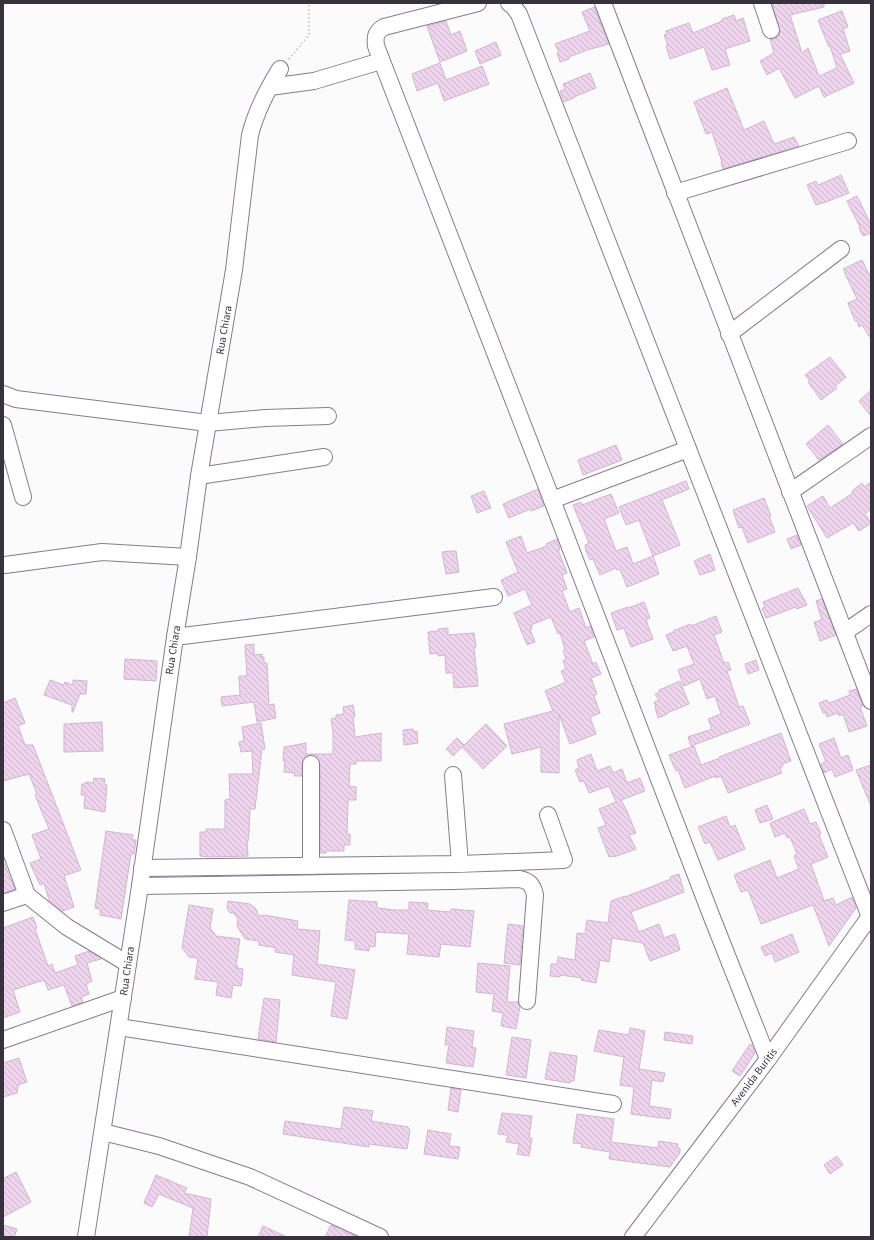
<svg xmlns="http://www.w3.org/2000/svg" width="874" height="1240" font-family="'Source Sans 3',sans-serif">
<defs>
<pattern id="building-back-hatch" width="6" height="6" patternUnits="userSpaceOnUse"><rect width="6" height="6" fill="#eed4ed"/><path d="M-1 5l2 2M0 0l6 6M5-1l2 2" fill="none" stroke="#cdb6cc"/></pattern>
</defs>
<rect width="100%" height="100%" fill="#fbfbfb"/>
<g fill="url(#building-back-hatch)" stroke="#d0b6cf">
<path d="M772,3H824V7L790,15L802,53L808,48L819,76L837,68L830,46L829,47L818,20L842,11L848,27L843,29L850,51L840,54L854,83L824,97L819,86L795,98L779,68L767,75L760,61L774,53L770,39H774L778,37L780,32Z"/>
<path d="M594,7L609,44L587,50L569,57V59L560,62L557,53L559,52L555,44L590,31L582,12Z"/>
<path d="M734,15L736,21L743,18L750,41L725,49L730,65L712,70L704,47L670,59L666,46H668L664,35L667,34L666,31L689,23L693,33L722,21V19Z"/>
<path d="M446,21L451,35L460,31L467,51L440,62L427,26Z"/>
<path d="M496,42L501,55L480,64L475,51Z"/>
<path d="M440,63L446,80L482,66L489,84L444,101L438,83L417,91L412,74Z"/>
<path d="M590,73L596,88L574,97V98L564,102L560,91L565,89L563,84Z"/>
<path d="M727,88L744,130L764,121L774,144L794,137L799,146L723,169L721,162H722L712,132L706,134L694,102Z"/>
<path d="M841,175L849,193L826,202L816,205L807,185L816,181L818,185Z"/>
<path d="M857,196L871,225V233L863,236L859,228L860,227L847,201Z"/>
<path d="M862,260L871,278V339L862,325L859,327L857,320L855,321L848,303L857,299L843,269Z"/>
<path d="M830,357L846,377L835,386L837,388L821,400L808,382L810,381L805,375Z"/>
<path d="M871,390V416L859,401Z"/>
<path d="M828,425L843,444L819,460L806,444Z"/>
<path d="M616,445L622,460L583,475L578,460Z"/>
<path d="M686,481L689,489L662,500L680,545L653,556L639,520L626,525L619,507Z"/>
<path d="M871,482V509L865,514L871,523L859,531L853,523L827,538L807,506L823,496L830,508L853,493L852,491L862,483L864,487Z"/>
<path d="M538,489L544,506L531,511L530,509L509,518L503,504Z"/>
<path d="M484,491L491,508L477,513L471,496Z"/>
<path d="M611,494L619,513L604,519L616,551L627,547L633,564L653,556L659,574L627,587L620,569L617,570L616,568L600,575L593,559L590,560L586,551L585,545L589,543L573,505L581,502L582,505Z"/>
<path d="M764,498L771,516H769L775,532L748,543L742,527L739,528L733,510Z"/>
<path d="M797,535L801,545L791,549L787,539Z"/>
<path d="M521,536L527,553L547,546L546,544L557,539L560,550H558L567,573L562,575L567,589L562,591L570,612L579,608L586,628L590,626L594,637L584,641L593,664L596,662L601,674L591,678L597,694L594,696L600,713L590,717L596,734L570,744L559,714V773L541,772V747L512,754L504,724L553,711L545,691L566,682L561,671L566,669L563,661L566,659L563,651L565,649L560,633L558,634L551,617L531,625L532,629H530L535,642L527,645L514,613L532,605L525,589L508,596L501,580L518,572L506,542Z"/>
<path d="M452,551H456L459,572L446,574L442,552Z"/>
<path d="M710,554L715,570L700,575L694,561Z"/>
<path d="M798,588L807,605L797,609L796,607L766,618L762,608L765,607L763,602Z"/>
<path d="M822,599L836,635L820,641L814,622L822,620L816,601Z"/>
<path d="M644,602L650,618L646,620L653,639L631,647L624,628L617,630L611,613L628,607V608Z"/>
<path d="M716,616L722,632L714,635L724,663L728,662L731,670L727,671L739,707L743,706L750,724L691,746L688,737L712,729L708,719L721,714L715,696L707,699L700,679L684,686L678,670L694,664L687,646L673,651L666,635L674,632L673,631L690,624L691,626Z"/>
<path d="M448,628V635L474,633L476,647H474L478,686L454,688L453,673H446L445,655L438,656V653L430,654L428,632L438,631V629Z"/>
<path d="M254,644V655L262,654V657H264V663H267L269,705L274,704L276,718L257,722L254,702L222,706L221,697L240,695L239,676H247L245,645Z"/>
<path d="M125,659L157,661L156,681L124,679Z"/>
<path d="M756,660L759,670L748,674L745,664Z"/>
<path d="M50,680L64,685L65,682L73,685V680L87,681L86,694H80L73,712H72V705L44,695Z"/>
<path d="M680,681L689,704L667,713V714L658,718L655,707H656L654,702L659,700L655,694L660,692L659,690Z"/>
<path d="M856,689L863,706L860,707L867,726L849,732L843,714L839,716L838,713L827,717L825,712L823,713L819,703L827,700L829,703L850,695L849,691Z"/>
<path d="M15,698L25,723L18,726L25,745H33L81,870L64,876L74,907L62,911L49,900L44,883L40,885L30,863L41,859L32,835L49,829L35,795L37,794L29,774L3,781V703Z"/>
<path d="M353,705L355,717H353L355,737L381,733V761H356V764H350L349,786L356,787V800H348L347,834H350V845H344V851H326V853H320V764L319,760L315,756L311,755L306,756L303,760L302,764V776H294L295,773L284,772L285,761H283L284,747L306,743V754H333V732L331,719L336,718V715L344,714L343,707Z"/>
<path d="M102,722L103,751L64,752V724Z"/>
<path d="M261,723L265,749H262L255,809H250L249,834L248,841H247L248,856L209,857L200,856V832H206V829H225V800L230,799L229,774H253L252,751L241,752L239,742L244,741L242,727Z"/>
<path d="M486,724L507,746L483,769L462,747Z"/>
<path d="M413,729L414,732L417,731L418,743L404,745L403,730Z"/>
<path d="M781,733L791,761L782,764L783,766L780,768L782,773L728,793L721,776L716,778L715,776L685,788L678,770L676,771L669,755L694,746L701,765L720,758L719,757Z"/>
<path d="M457,738L464,745L453,756L446,749Z"/>
<path d="M834,738L841,758L848,755L853,770L835,777L832,769L824,773L821,764L826,762L819,744Z"/>
<path d="M591,754L597,771L610,766L613,773L622,769L627,783L640,778L645,791L621,800L627,811L636,833L629,835L636,849L614,857L613,856L609,857L598,828L606,825L599,809L616,802L609,786L589,793L584,781L580,782L575,770L579,768L577,760Z"/>
<path d="M871,765V806L856,770Z"/>
<path d="M94,778L105,779L104,785H107L105,812L84,808L85,795H81L82,784H85L86,782L93,783Z"/>
<path d="M767,805L773,819L760,823L755,810Z"/>
<path d="M804,809L810,824L816,822L821,834L819,835L828,857L811,864L824,901L833,898L836,905L852,897L856,908L829,946L813,905L761,924L748,890L741,892L734,875L770,860L777,878L799,869L794,856L797,854L790,837L787,838L785,833L775,837L770,823Z"/>
<path d="M726,816L730,827L735,825L745,849L718,860L710,842L705,844L698,827Z"/>
<path d="M106,831L133,835L132,840H136L134,854H131L121,919L100,915V909L95,908Z"/>
<path d="M3,861L15,889L3,893Z"/>
<path d="M679,874L684,892L631,912L639,932L659,924L664,938L675,934L680,950L650,961L643,943L612,938L609,962L600,960L596,983L581,980L582,978L560,975V977L550,976L551,964H557L558,957L575,960L577,933L585,934L587,920L608,923L611,901L625,896V897L671,879L670,877Z"/>
<path d="M349,900L377,902V908L395,910H409V902L428,903L427,910L450,912L451,909L474,911L470,947L441,944L439,957L407,954L409,934L376,932L375,947L370,946L369,951L355,949V941L345,940Z"/>
<path d="M228,901L250,904L256,909L259,916L264,915L298,921L297,929L320,931L317,964L355,970L347,1019L331,1016L336,982L292,975L294,955L275,952L276,948L259,945V941L245,939L237,926L238,919L234,913H230L227,908Z"/>
<path d="M189,905L213,909L210,928L216,936L240,939L236,966H238L237,968L243,969L242,974H243L241,986L233,985L231,998L216,995L218,982L195,979L198,958L189,957L182,948Z"/>
<path d="M33,917L37,928L35,929L48,966L52,964L55,973L78,965L75,956L89,951L101,959L87,963L92,981L86,984L89,994L81,997L83,1002L72,1006L64,985L48,990L44,980L13,990L20,1012L3,1018V928Z"/>
<path d="M508,924L523,926L520,965L504,963Z"/>
<path d="M792,934L799,952L775,962L772,953L765,956L761,947Z"/>
<path d="M478,963L510,966L507,1002H518L520,1006L516,1029L501,1026L503,1013L492,1011L494,994L476,992Z"/>
<path d="M264,998L280,1000L276,1042L258,1039Z"/>
<path d="M447,1027L474,1031L472,1047L476,1048L473,1067L446,1063L449,1045H445Z"/>
<path d="M630,1028L645,1031L639,1069L665,1073L663,1082L652,1080L649,1106L671,1109L670,1119L631,1114L634,1087L620,1085L624,1057L594,1051L599,1030L629,1035Z"/>
<path d="M665,1032L693,1036L692,1044L664,1040Z"/>
<path d="M512,1037L531,1040L526,1078L506,1075Z"/>
<path d="M750,1044L752,1045L755,1053L740,1076L732,1071Z"/>
<path d="M550,1052L577,1056L574,1081H570V1083L545,1079Z"/>
<path d="M19,1058L27,1082L18,1085L17,1093L3,1097V1063Z"/>
<path d="M451,1088L461,1090L458,1112L448,1110Z"/>
<path d="M344,1107L373,1111L371,1121L408,1127L410,1131L407,1149L369,1144V1147L283,1134L285,1121L341,1129Z"/>
<path d="M502,1113L532,1116L529,1138H532L529,1156L517,1154L519,1144L506,1142L508,1135L498,1134Z"/>
<path d="M577,1114L614,1119L611,1142L658,1148L659,1141L678,1144L677,1148H680V1153L670,1167L609,1159L610,1152L581,1147L582,1144L573,1143Z"/>
<path d="M428,1130L451,1134L449,1146L460,1147L458,1159L424,1154Z"/>
<path d="M837,1156L843,1165L830,1174L824,1165Z"/>
<path d="M16,1172L31,1202L3,1217V1179Z"/>
<path d="M156,1175L187,1188L184,1193L211,1199L207,1237H189L193,1208L159,1194L152,1207L144,1203Z"/>
<path d="M3,1225L17,1229L14,1237H3Z"/>
<path d="M331,1225L357,1237H325Z"/>
<path d="M263,1226L287,1237H258Z"/>
</g>
<g fill="none" stroke-linecap="round" stroke-linejoin="round">
<g stroke="#877a96" stroke-width="18">
<g id="minor">
<path d="M478,3L384,27C375,32 375,38 376,46L552,500L711,915L768,1059"/>
<path d="M509,3L513,6L519,14L870,917"/>
<path d="M603,3L871,701"/>
<path d="M762,3L771,30"/>
<path d="M270,87L314,81L381,61"/>
<path d="M675,193L848,141"/>
<path d="M729,334L841,249"/>
<path d="M3,394L16,399L208,423L265,418L328,416"/>
<path d="M3,425L23,497"/>
<path d="M199,476L324,457"/>
<path d="M790,492L871,436"/>
<path d="M552,500L688,449"/>
<path d="M5,565L102,552L188,557"/>
<path d="M845,632L871,614"/>
<path d="M175,637L494,597"/>
<path d="M311,764V866"/>
<path d="M453,775L460,864"/>
<path d="M3,830L27,895L67,927L128,964"/>
<path d="M142,868L460,864L564,860L548,815"/>
<path d="M140,886L453,881L520,879C529,881 533,885 535,895L527,1001"/>
<path d="M3,903L27,895"/>
<path d="M119,1027L613,1104"/>
<path d="M3,1040L123,998"/>
<path d="M103,1132L159,1146L250,1177L380,1237"/>
<path d="M86,1237L140,886L175,637L188,557L199,476L234,270L250,135C256,111 267,90 280,69"/>
<path d="M633,1237L768,1059L871,915"/>
</g>
</g>
<path stroke="#b6b4b8" stroke-width="2" stroke-dasharray="1 3" stroke-linecap="butt" d="M289,59L309,35V3"/>
<use href="#minor" stroke="#fff" stroke-width="16"/>
</g>
<g text-anchor="middle" dominant-baseline="central" stroke-width="4" stroke-linejoin="round" paint-order="stroke">
<g font-size="11" fill="#38323f" stroke="#fff">
<text transform="translate(224 330) rotate(-80)">Rua Chiara</text>
<text transform="translate(173 650) rotate(-81)">Rua Chiara</text>
<text transform="translate(127 971) rotate(-82)">Rua Chiara</text>
<text transform="translate(754 1077) rotate(-53)">Avenida Buritis</text>
</g>
</g>
<rect width="874" height="1240" fill="none" stroke="#38323f" stroke-width="8"/>
</svg>
